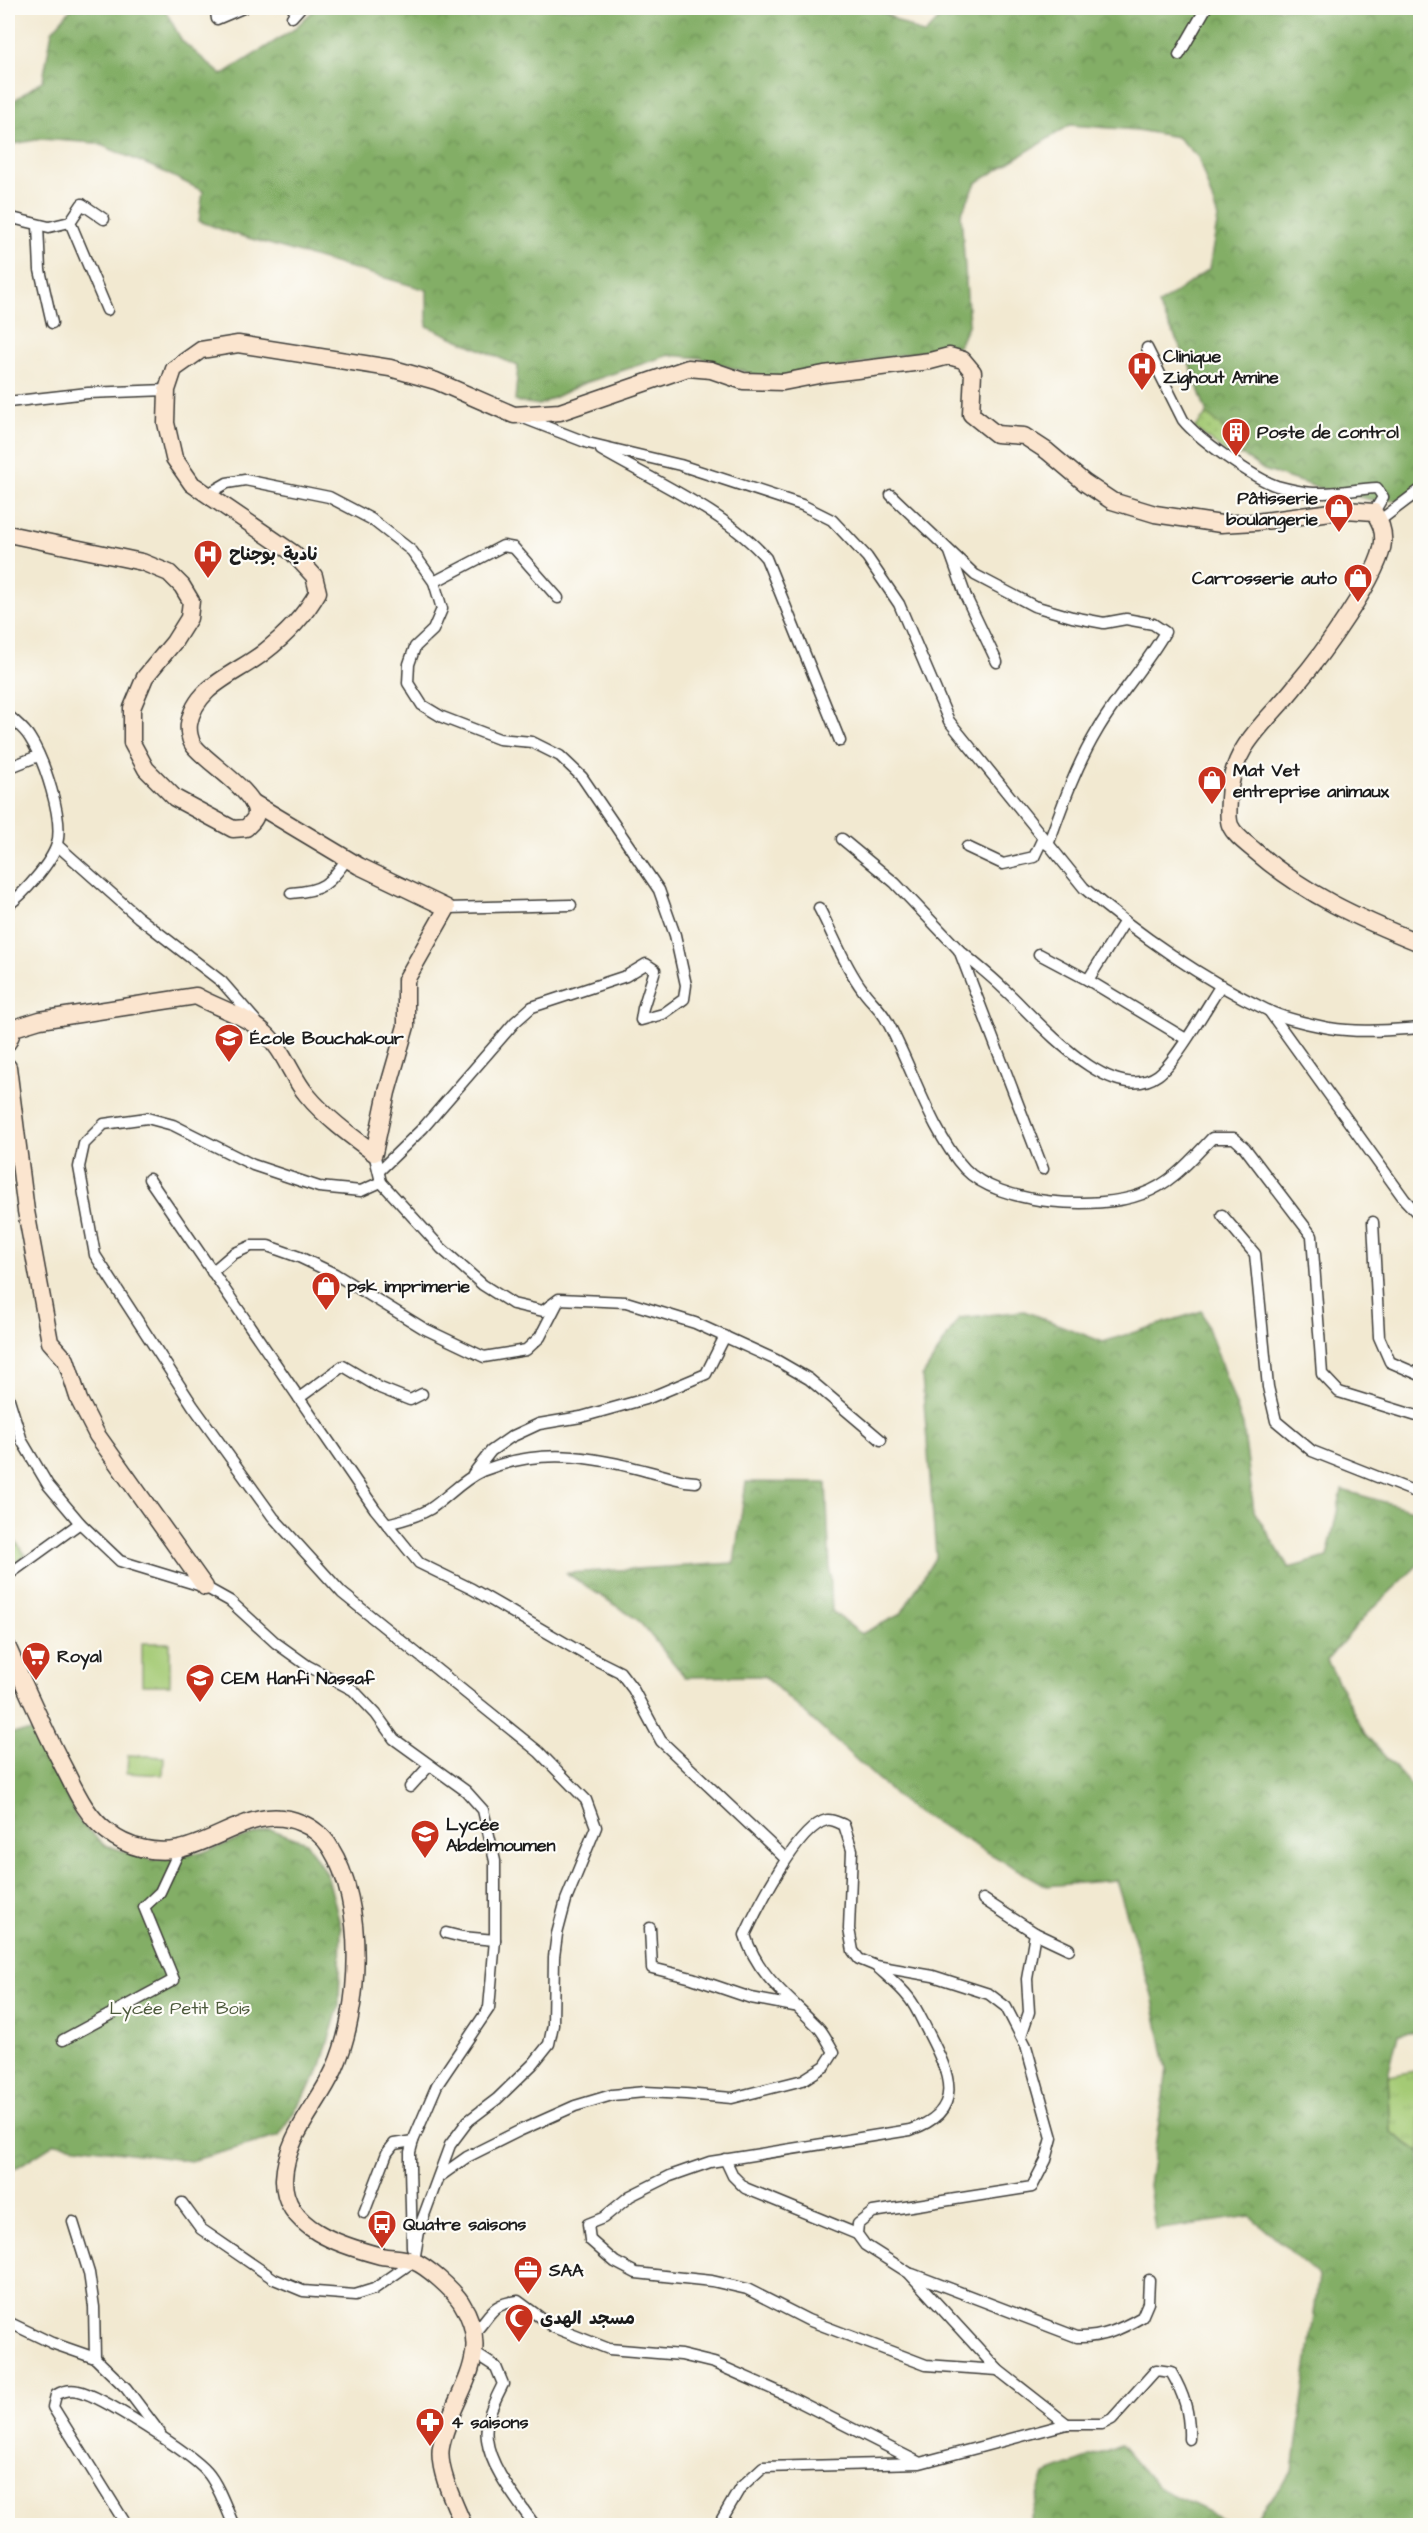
<svg xmlns="http://www.w3.org/2000/svg" width="1428" height="2533" font-family="'Architects Daughter','Playpen Sans Arabic',sans-serif">
<defs>
<pattern id="grass-tufts" width="24" height="20" patternUnits="userSpaceOnUse" patternTransform="scale(1.5)"><rect width="24" height="20" fill="#a4ca75"/><path d="M3 7l-1-3M5 7V3M7 7l1-3M15 17l-1-3M17 17v-4M19 17l1-3" fill="none" stroke="#8dad65"/></pattern>
<pattern id="forest-crowns" width="20" height="18" patternUnits="userSpaceOnUse" patternTransform="scale(1.5)"><rect width="20" height="18" fill="#83ae66"/><path d="M2 6a3 3 0 1 1 6 0M12 15a3 3 0 1 1 6 0" fill="none" stroke="#6a8d53"/></pattern>
<pattern id="garden-dots" width="8" height="8" patternUnits="userSpaceOnUse" patternTransform="scale(1.5)"><rect width="8" height="8" fill="#a4ca75"/><path d="M2 2h.1M6 6h.1" fill="none" stroke="#8dad65" stroke-width="1.8" stroke-linecap="round"/></pattern>
</defs>
<rect width="100%" height="100%" fill="#fdfcf7"/>
<filter id="ink" filterUnits="userSpaceOnUse"><feTurbulence type="fractalNoise" baseFrequency=".0167" numOctaves="2"/><feDisplacementMap in="SourceGraphic" scale="12" xChannelSelector="R" yChannelSelector="G"/><feConvolveMatrix kernelMatrix="1 2 1 2 8 2 1 2 1" color-interpolation-filters="sRGB"/></filter>
<filter id="wash" filterUnits="userSpaceOnUse"><feTurbulence type="fractalNoise" baseFrequency=".008" numOctaves="4" result="noise"/><feDisplacementMap in="SourceGraphic" scale="24" xChannelSelector="R" yChannelSelector="G"/><feGaussianBlur stdDeviation="1.35" result="paint"/><feColorMatrix in="noise" values="0 0 0 0 0 0 0 0 0 0 0 0 0 0 0 0 0 1.4 0 .05"/><feComposite in="paint" operator="in"/></filter>
<g filter="url(#wash)">
<rect width="100%" height="100%" fill="#f2e9d1"/>
<g fill="url(#grass-tufts)" stroke="#607348" stroke-width="1.5">
<path d="M8,1532L26,1555L8,1567Z"/>
<path d="M1420,2070V2152L1391,2132L1388,2076Z"/>
</g>
<g fill="url(#forest-crowns)" stroke="#506541" stroke-width="1.5">
<path d="M72,8H164L182,41L222,75L293,30L316,8H875L924,35L949,8L1019,14L1033,8H1420V500H1372L1322,489L1264,470L1224,443L1207,414L1190,365L1158,305L1209,269L1218,218L1198,157L1177,137L1137,130L1070,125L976,183L961,214L969,323L959,346L904,354L776,382L701,358L669,355L582,384L539,405L515,401L518,366L427,326V290L231,233L199,221L203,191L160,170L96,143L41,139L8,145V105L43,80L52,31Z"/>
<path d="M1024,1311L1103,1342L1202,1311L1243,1425L1254,1511L1289,1568L1327,1557L1342,1490L1420,1512V1563L1367,1614L1327,1660L1365,1734L1420,1796V2032L1398,2034L1388,2076L1391,2132L1420,2153V2525H1250L1293,2471L1319,2276L1250,2216L1155,2230L1149,2185L1167,2070L1152,1995L1116,1880L1046,1886L907,1806L764,1676L685,1677L638,1620L566,1573L734,1563L746,1482L826,1483L832,1611L861,1634L901,1614L936,1556L922,1377L959,1318Z"/>
<path d="M35,1732L78,1820L104,1845L153,1860L206,1851L270,1829L306,1842L328,1877L341,1928L339,2006L319,2072L279,2136L191,2161L55,2143L8,2173V1733Z"/>
<path d="M1121,2445L1157,2487L1235,2525H1028L1045,2474Z"/>
</g>
<path fill="url(#garden-dots)" stroke="#607348" stroke-width="1.5" d="M1207,414L1246,449L1241,456L1235,453L1232,457L1194,428Z"/>
<g fill="#a4ca75" stroke="#607348" stroke-width="1.5">
<rect x="142" y="1643" width="28" height="42"/>
<path d="M128,1755L164,1757L163,1775L127,1773Z"/>
</g>
</g>
<g filter="url(#ink)">
<g fill="none" stroke-linecap="round" stroke-linejoin="round">
<g stroke="#3c3b37" stroke-width="13">
<g id="street">
<path d="M218,8L216,12L217,19L243,8"/>
<path d="M292,17L300,8"/>
<path d="M1179,55L1206,8"/>
<path d="M8,217L49,227L70,222L82,204L104,219"/>
<path d="M70,222L107,310"/>
<path d="M38,225L40,270L52,323"/>
<path d="M1147,348L1183,420C1197,438 1255,479 1277,486C1288,489 1301,492 1313,493C1334,494 1356,489 1377,488L1383,497L1374,512"/>
<path d="M8,402L88,393L167,390"/>
<path d="M521,417L588,443L680,465L802,505L832,520L867,557L899,604L949,721L1084,888C1137,934 1204,980 1267,1010C1284,1019 1310,1024 1329,1028C1359,1033 1390,1030 1420,1028"/>
<path d="M601,450C654,481 727,513 766,558L840,741"/>
<path d="M208,494L227,483L245,480L329,497L371,519L412,551L434,582L442,609L433,630L415,647L409,664L408,683L422,705L442,717L499,739L532,742L560,756L582,777L659,890L675,935L686,985L684,999L663,1014L641,1020L643,1008L655,970L646,964L626,976L532,1007L515,1022L423,1128L380,1170"/>
<path d="M891,495L975,575L1034,606L1072,617L1104,623L1126,619L1153,624L1165,632C1145,667 1117,696 1097,731C1076,766 1062,806 1048,845"/>
<path d="M1379,521L1420,490"/>
<path d="M950,552L966,597L997,662"/>
<path d="M434,582L503,546L514,548L558,598"/>
<path d="M8,715C15,722 25,729 30,738C44,760 64,818 57,844C52,862 23,895 8,905"/>
<path d="M8,768L38,756"/>
<path d="M842,839L895,883L959,950"/>
<path d="M57,845L138,917L222,982L256,1021"/>
<path d="M967,847L1003,864L1034,857L1043,838"/>
<path d="M291,893C323,891 329,884 347,859"/>
<path d="M447,908L571,905"/>
<path d="M819,908C833,934 844,965 862,989C869,1000 881,1009 887,1021C911,1064 931,1133 965,1169C999,1205 1098,1211 1142,1194C1171,1184 1191,1160 1212,1138H1234L1245,1148L1312,1236L1322,1374L1339,1392L1420,1417"/>
<path d="M1039,954L1088,980L1186,1039"/>
<path d="M1088,980L1125,921"/>
<path d="M1269,1011L1405,1200L1420,1216"/>
<path d="M374,1153L381,1182L441,1248L483,1285L513,1304L543,1311L559,1299L626,1302L695,1323L776,1360L809,1379L881,1440"/>
<path d="M1043,1169L959,950C974,963 990,975 1004,989C1036,1018 1110,1109 1158,1075C1175,1063 1208,1005 1221,985"/>
<path d="M149,1179L375,1509L419,1563L472,1589L584,1654L620,1672L633,1689L661,1741L786,1859"/>
<path d="M1222,1215L1255,1254L1268,1387L1276,1421L1312,1451L1413,1491L1420,1490"/>
<path d="M1373,1222L1379,1337L1390,1362L1420,1375"/>
<path d="M212,1272L233,1254L251,1246H268L299,1257L335,1274L423,1328L484,1357L526,1350L540,1337L558,1302"/>
<path d="M8,1396L22,1441L48,1485L80,1523L120,1561L205,1587L230,1601L276,1643L308,1666L353,1690L376,1714L394,1739L466,1791L483,1810L495,1861V1940L489,2008L437,2085L413,2141L410,2152V2167L412,2247"/>
<path d="M299,1398L343,1366L380,1388L410,1400L422,1394"/>
<path d="M473,1474L491,1451L511,1437L539,1424L581,1417L649,1398L706,1374L725,1336"/>
<path d="M387,1524C402,1520 417,1517 430,1509C448,1497 462,1480 482,1471C555,1441 614,1463 685,1481L696,1482"/>
<path d="M8,1575L80,1523"/>
<path d="M410,1787L429,1766"/>
<path d="M983,1899L1035,1933L1027,1979L1029,2012L1021,2036"/>
<path d="M650,1928L652,1968L692,1978L751,1998L794,2006"/>
<path d="M446,1933L462,1937L495,1940"/>
<path d="M1035,1933L1069,1949"/>
<path d="M876,1966C887,1976 900,1986 909,1998C917,2008 923,2023 929,2034C950,2075 966,2111 910,2130L710,2162L670,2176L630,2196L603,2218L588,2224L590,2240L615,2262L636,2273L712,2281L747,2289L808,2320L926,2365L998,2370"/>
<path d="M63,2040L174,1980L144,1907L160,1892L180,1849"/>
<path d="M725,2159L733,2176L745,2188L857,2234"/>
<path d="M439,2177L467,2157L519,2131L575,2106L612,2095L645,2092L686,2094L732,2098L803,2080L825,2066L834,2052C829,2044 825,2035 819,2028C790,1998 758,1977 745,1935C757,1909 798,1826 827,1820C832,1819 839,1823 844,1825L852,1850L849,1929L853,1951L859,1959L876,1966L933,1976L989,1994L1006,2007L1026,2046L1052,2138L1046,2160L1032,2187L873,2212L858,2224L857,2234L865,2245L909,2273L998,2370L1067,2424"/>
<path d="M182,2203L201,2229L274,2279L303,2291L355,2295L374,2289L414,2261L420,2226L450,2145L468,2121L497,2099L533,2064L549,2044L553,2025L554,1957L557,1934L566,1900L596,1827L586,1800L539,1752L342,1593L273,1517L193,1406L95,1255L79,1167L84,1144L104,1124L147,1118L173,1125L253,1165L319,1187L361,1191L381,1182"/>
<path d="M364,2213L387,2153L394,2144L413,2141"/>
<path d="M73,2222L89,2273L94,2307L95,2358"/>
<path d="M912,2274L1077,2337C1102,2338 1121,2329 1142,2317L1148,2303L1149,2280"/>
<path d="M8,2322L52,2343L95,2358L126,2388L160,2433"/>
<path d="M474,2333C492,2314 490,2304 518,2301L553,2327L609,2349L681,2355L714,2363L786,2395L918,2462"/>
<path d="M476,2354L496,2367L503,2384C495,2400 484,2420 487,2439C490,2468 518,2501 535,2526"/>
<path d="M127,2526L53,2407L56,2395C63,2391 69,2389 78,2391C100,2395 192,2454 207,2472C218,2484 227,2510 234,2526"/>
<path d="M718,2526L740,2488L763,2467L920,2463L1067,2424H1102L1112,2419L1156,2370L1171,2372C1184,2394 1190,2413 1189,2439"/>
</g>
</g>
<g stroke="#3c3b37" stroke-width="19">
<g id="secondary">
<path d="M8,534L142,562L169,573L182,586L191,601L189,618L174,642L145,677L132,708V743L146,769L175,798L233,829L246,828C250,824 256,819 256,813C256,792 206,762 194,746C190,741 188,731 189,724C195,686 236,674 263,653C285,636 304,617 318,592L314,576L293,553L192,484L174,458L166,423L167,390L174,369L201,350L238,344L390,368L436,381L514,415L560,412L688,368L711,370L743,381L783,382L824,374L930,361L949,356L963,360L973,372L971,414L996,434L1024,436L1047,451L1085,483L1112,501L1155,514L1221,524L1256,522L1346,510L1374,512C1380,522 1384,530 1383,542C1381,574 1320,657 1297,684C1268,722 1231,745 1229,798C1229,806 1227,817 1230,825C1234,835 1247,844 1255,851C1304,894 1360,919 1420,943"/>
<path d="M8,1042L14,1028L40,1020L196,996C217,1008 247,1016 265,1033C284,1050 291,1076 307,1095C325,1117 351,1136 374,1153L387,1092L406,1026V980L447,908L359,866L252,802"/>
<path d="M8,1067L26,1211L50,1342L66,1360L79,1400L97,1435L205,1587"/>
<path d="M8,1648C26,1689 44,1730 65,1770C76,1792 87,1817 108,1832C127,1848 156,1854 180,1849C221,1840 258,1804 301,1823C312,1827 324,1837 330,1847C366,1904 361,2010 334,2070C317,2107 286,2136 284,2179C283,2229 343,2246 381,2256C391,2258 403,2257 413,2261C427,2266 453,2290 461,2302C497,2358 451,2394 441,2447C437,2469 455,2505 464,2526"/>
</g>
</g>
<use href="#street" stroke="#fff" stroke-width="10"/>
<use href="#secondary" stroke="#fbe5cf" stroke-width="16"/>
</g>
</g>
<defs>
<g id="hospital-pin" transform="scale(1.5)"><path d="M0 17L-7.5 6A9.5 9.5 0 1 1 7.5 6Z" fill="#c8321e" stroke="#fdfcf7"/><path d="M-5-5h3v3.5h4V-5h3V5h-3V1.5h-4V5h-3Z" fill="#fff"/></g>
<g id="building-pin" transform="scale(1.5)"><path d="M0 17L-7.5 6A9.5 9.5 0 1 1 7.5 6Z" fill="#c8321e" stroke="#fdfcf7"/><path d="M-4-6H4V6H1V3H-1V6H-4ZM-2.5-4.3h1.7v1.8h-1.7ZM.8-4.3h1.7v1.8H.8ZM-2.5-1h1.7V.8h-1.7ZM.8-1h1.7V.8H.8Z" fill="#fff"/></g>
<g id="shop-pin" transform="scale(1.5)"><path d="M0 17L-7.5 6A9.5 9.5 0 1 1 7.5 6Z" fill="#c8321e" stroke="#fdfcf7"/><path d="M-5-2.5h2.3a2.7 3.5 0 0 1 5.4 0H5L5.5 6h-11ZM-1.5-2.5h3a1.5 2.3 0 0 0-3 0Z" fill="#fff"/></g>
<g id="school-pin" transform="scale(1.5)"><path d="M0 17L-7.5 6A9.5 9.5 0 1 1 7.5 6Z" fill="#c8321e" stroke="#fdfcf7"/><path d="M0-5L7-2L0 1L-7-2ZM-4 1L0 2.5L4 1V4Q0 6-4 4Z" fill="#fff"/></g>
<g id="supermarket-pin" transform="scale(1.5)"><path d="M0 17L-7.5 6A9.5 9.5 0 1 1 7.5 6Z" fill="#c8321e" stroke="#fdfcf7"/><path d="M-6-5.5h2.5l.6 2H6L4.5 2H-2.5L-4.4-4H-6ZM-1.5 3.2a1.3 1.3 0 1 0 .1 0ZM3 3.2a1.3 1.3 0 1 0 .1 0Z" fill="#fff"/></g>
<g id="bus-pin" transform="scale(1.5)"><path d="M0 17L-7.5 6A9.5 9.5 0 1 1 7.5 6Z" fill="#c8321e" stroke="#fdfcf7"/><path d="M-5-6H5V4H4V6H2V4H-2V6H-4V4H-5ZM-3.5-4V0h7V-4ZM-3.5 1.2v1.5H-2V1.2ZM2 1.2v1.5H3.5V1.2Z" fill="#fff"/></g>
<g id="office-pin" transform="scale(1.5)"><path d="M0 17L-7.5 6A9.5 9.5 0 1 1 7.5 6Z" fill="#c8321e" stroke="#fdfcf7"/><path d="M-6-3h4V-5.5h4V-3h4V5H-6ZM-1-4.5V-3h2v-1.5ZM-6 0V1H6V0Z" fill="#fff"/></g>
<g id="mosque-pin" transform="scale(1.5)"><path d="M0 17L-7.5 6A9.5 9.5 0 1 1 7.5 6Z" fill="#c8321e" stroke="#fdfcf7"/><path d="M3.5-4.9A6 6 0 1 0 3.5 4.9A5 5 0 1 1 3.5-4.9Z" fill="#fff"/></g>
<g id="pharmacy-pin" transform="scale(1.5)"><path d="M0 17L-7.5 6A9.5 9.5 0 1 1 7.5 6Z" fill="#c8321e" stroke="#fdfcf7"/><path d="M-2-6h4v4h4v4h-4v4h-4v-4h-4v-4h4Z" fill="#fff"/></g>
</defs>
<g fill-rule="evenodd">
<use href="#hospital-pin" x="1142" y="366"/>
<use href="#building-pin" x="1236" y="432"/>
<use href="#shop-pin" x="1339" y="508"/>
<use href="#hospital-pin" x="208" y="554"/>
<use href="#shop-pin" x="1358" y="578"/>
<use href="#shop-pin" x="1212" y="780"/>
<use href="#school-pin" x="229" y="1038"/>
<use href="#shop-pin" x="326" y="1286"/>
<use href="#supermarket-pin" x="36" y="1656"/>
<use href="#school-pin" x="200" y="1678"/>
<use href="#school-pin" x="425" y="1834"/>
<use href="#bus-pin" x="382" y="2224"/>
<use href="#office-pin" x="528" y="2270"/>
<use href="#mosque-pin" x="519" y="2318"/>
<use href="#pharmacy-pin" x="430" y="2422"/>
</g>
<g text-anchor="middle" dominant-baseline="central" stroke-width="4.5" stroke-linejoin="round" paint-order="stroke">
<g font-size="18" font-weight="bold" fill="#1c1c1c" stroke="#fdfcf7" text-anchor="start">
<text x="1163" y="356">Clinique<tspan x="1163" dy="21">Zighout Amine</tspan></text>
<text x="1257" y="432">Poste de control</text>
<text x="1318" y="498" text-anchor="end">Pâtisserie<tspan x="1318" dy="21">boulangerie</tspan></text>
<text x="229" y="554">نادية بوجناح</text>
<text x="1337" y="578" text-anchor="end">Carrosserie auto</text>
<text x="1233" y="770">Mat Vet<tspan x="1233" dy="21">entreprise animaux</tspan></text>
<text x="250" y="1038">École Bouchakour</text>
<text x="347" y="1286">psk imprimerie</text>
<text x="57" y="1656">Royal</text>
<text x="221" y="1678">CEM Hanfi Nassaf</text>
<text x="446" y="1824">Lycée<tspan x="446" dy="21">Abdelmoumen</tspan></text>
<text x="403" y="2224">Quatre saisons</text>
<text x="549" y="2270">SAA</text>
<text x="540" y="2318">مسجد الهدى</text>
<text x="451" y="2422">4 saisons</text>
</g>
<g font-size="18" fill="#4c593b" stroke="#fdfcf7">
<text x="180" y="2008">Lycée Petit Bois</text>
</g>
</g>
<rect width="1428" height="2533" fill="none" stroke="#fdfcf7" stroke-width="30"/>
</svg>
